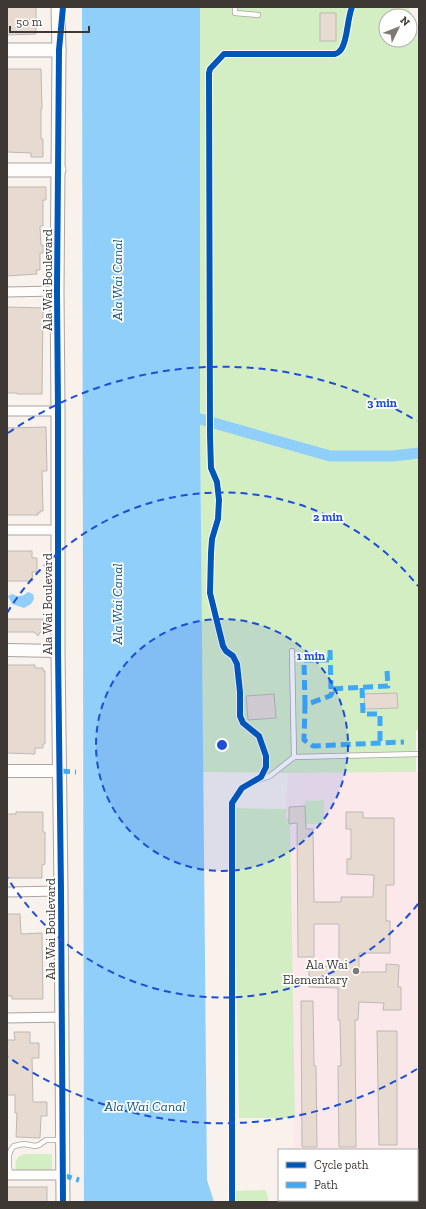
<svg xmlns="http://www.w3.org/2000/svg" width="426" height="1209" font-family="'Zilla Slab',serif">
<rect width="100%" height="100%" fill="#f8f1ec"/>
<path fill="#fae8ea" d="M419,772V1149L294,1150L289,824L285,818L288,773Z"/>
<g fill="#d4eec4" fill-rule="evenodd">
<path d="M200,7H408L419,36V730H416V772L288,773L203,772L200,419ZM386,16H410V40H386Z"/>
<path d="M324,800V824H305V801Z"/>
<path d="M233,808L287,809L285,818H290L295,1118H239Z"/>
<path d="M26,1154H52V1170L16,1171C15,1161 15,1156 26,1154Z"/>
<path d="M266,1190L269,1202H235L234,1191Z"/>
<path d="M417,1197H419V1202H324L325,1200H417Z"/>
</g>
<g fill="#90cff9">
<path d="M82,7H200V419L207,1180L214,1202H84Z"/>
<path d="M28,592L33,594L34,599L31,604L24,608L12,604L8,596L12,594C18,597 23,597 28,592Z"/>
</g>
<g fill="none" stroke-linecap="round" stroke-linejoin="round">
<path stroke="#90cff9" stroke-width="11" d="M200,419L330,456H393L419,453"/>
</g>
<g fill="#e7dbd1" stroke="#beb8b4">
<path d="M7,7H36V34L7,35Z"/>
<rect x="320" y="13" width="16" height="28"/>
<path d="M7,69H41L42,109H41V139H43V157H31V153L7,152Z"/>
<path d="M7,187H46V200H43V226H40L41,245H43V253H40V270H36L37,274L7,276Z"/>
<path d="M7,307L43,308L42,394H17V393H7Z"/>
<path d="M46,427L47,471H42L43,511H40V513H37L38,515H7V428Z"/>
<path d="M7,551H32V558H37V572H32L33,581H7Z"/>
<path d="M7,619H43V632H40L38,636L34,632H7Z"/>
<path d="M7,665H35V668H43V671H45V744H43V748H35V754L7,753Z"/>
<path d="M397,693L398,708L365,709L364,694Z"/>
<path d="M274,694L276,718L248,720L246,696Z"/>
<path d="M305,806L306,829H313L314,902H341V897H373L374,875L347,874V859H351V829H346V812H363V818H394V885H386V921H390V953H359V972H386V964L399,965L398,987H401V1010H383L384,1003L359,1002L358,1020H355L356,1147H339L338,1066H341L340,1020H338V988L309,987V966L339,967V924H314V957H298L297,823L289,824V807Z"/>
<path d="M16,812H43V832H45V864L42,865V878H7V814H16Z"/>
<path d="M7,914H20L21,934L42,933L43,999H12V996H7Z"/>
<path d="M301,1001H313L314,1066H316L317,1147H302Z"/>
<path d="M377,1031H397V1145H379Z"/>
<path d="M14,1032H30V1043H39V1058H32L33,1102H47V1116H41L40,1138L16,1137L17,1113H15V1095H7V1040H15Z"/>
<rect x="7" y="1187" width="40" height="15"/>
</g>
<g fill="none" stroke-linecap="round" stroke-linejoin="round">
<g stroke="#aaa5a1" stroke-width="6">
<g id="service">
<path d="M235,7V13L258,15"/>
<path d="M292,651L294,757L419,754"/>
<path d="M255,781L270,776L294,757"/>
<path d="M10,1175C9,1165 6,1154 14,1146L24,1144L35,1146L39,1145L46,1140H61"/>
</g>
</g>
<g stroke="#aaa5a1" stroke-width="11">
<g id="minor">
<path d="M7,292L57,291"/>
<path d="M7,411H58"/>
<path d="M7,530H58"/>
<path d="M7,892L61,891"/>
<path d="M7,1018L62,1017"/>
<path d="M7,1175H62"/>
</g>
</g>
<g stroke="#aaa5a1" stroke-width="14">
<g id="tertiary">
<path d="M7,650L58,651"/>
<path d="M7,771H60"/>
</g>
</g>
<g stroke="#aaa5a1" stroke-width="15">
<g id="secondary">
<path d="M58,7L59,50L57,291L58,411V651L61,891L63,1202"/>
<path d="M7,50H59"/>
<path d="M7,170H59"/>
</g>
</g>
<use href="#service" stroke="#fefdfc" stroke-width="4.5"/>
<use href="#minor" stroke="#fefdfc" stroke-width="9"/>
<use href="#tertiary" stroke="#fefdfc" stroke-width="12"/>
<use href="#secondary" stroke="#fefdfc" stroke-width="13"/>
<g stroke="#3fa9f5" stroke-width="5" stroke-dasharray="10 5" stroke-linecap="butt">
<path d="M330,650L331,689"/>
<path d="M387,671L388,686L331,689L332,693L330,696L305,705L304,740L313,746L404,742"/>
<path d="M362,688L363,714H380V743"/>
<path d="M305,705L304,660H330"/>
<path d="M60,771L76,772"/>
<path d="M62,1175L79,1180"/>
</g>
<g stroke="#fff" stroke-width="8">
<g id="cycleway">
<path d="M63,7L59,50L57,291L58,411V651L61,891L63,1202"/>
<path d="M232,1202V803L242,788L261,777L266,767V756L259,736L243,723L240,716V692L237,664L233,656L226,651L223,646L210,593L211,553L212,539L218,519L219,500L217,482L211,468L210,435L209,73L210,69L224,54H335C338,53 340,52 342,48C348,37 347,20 352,7"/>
</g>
</g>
<use href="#cycleway" stroke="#0057b8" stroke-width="6"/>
</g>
<circle cx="222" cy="745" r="126" fill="#1d4ed8" fill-opacity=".12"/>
<g fill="none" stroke="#1d4ed8" stroke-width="2" stroke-dasharray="7 5">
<circle cx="222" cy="745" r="126"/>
<path d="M418 904A252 252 0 0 1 7 877M7 613A252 252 0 0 1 418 586"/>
<path d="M417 1069A378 378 0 0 1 8 1057M8 433A378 378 0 0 1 417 421"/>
</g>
<circle fill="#7e7974" stroke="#fff" stroke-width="1.5" cx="356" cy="971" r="4"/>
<g text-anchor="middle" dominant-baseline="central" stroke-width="3.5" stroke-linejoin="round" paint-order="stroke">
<g font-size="13" fill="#3d3834" stroke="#fff">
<text transform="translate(47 280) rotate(-90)">Ala Wai Boulevard</text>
<text transform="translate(47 604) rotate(-90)">Ala Wai Boulevard</text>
<text transform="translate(50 929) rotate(-90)">Ala Wai Boulevard</text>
</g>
<g font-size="13" fill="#3d3834" stroke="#fff" text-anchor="end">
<text x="348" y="964">Ala Wai<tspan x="348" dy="15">Elementary</tspan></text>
</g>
<g font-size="14" font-style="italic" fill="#145a83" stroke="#fff">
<text transform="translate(117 280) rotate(-90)">Ala Wai Canal</text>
<text transform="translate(117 604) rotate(-90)">Ala Wai Canal</text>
<text x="145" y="1106">Ala Wai Canal</text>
</g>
</g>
<circle cx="222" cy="745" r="6" fill="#1d4ed8" stroke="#fff" stroke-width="2"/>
<g font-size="12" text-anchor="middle" font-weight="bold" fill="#1d4ed8" stroke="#fff" stroke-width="3.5" stroke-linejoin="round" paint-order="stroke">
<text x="382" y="407">3 min</text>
<text x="328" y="521">2 min</text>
<text x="311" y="660">1 min</text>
</g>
<rect width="426" height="1209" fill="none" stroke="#3d3834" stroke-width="16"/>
<rect x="278" y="1149" width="140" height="52" fill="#ffffff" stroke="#b1afae"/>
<rect x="286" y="1162" width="20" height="6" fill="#0057b8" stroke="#b1afae"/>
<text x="314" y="1169" font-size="12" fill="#3d3834">Cycle path</text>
<rect x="286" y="1182" width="20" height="6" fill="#3fa9f5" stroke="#b1afae"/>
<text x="314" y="1189" font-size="12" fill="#3d3834">Path</text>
<g transform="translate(398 28) rotate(47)"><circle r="19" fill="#ffffff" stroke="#b1afae"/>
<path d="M0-3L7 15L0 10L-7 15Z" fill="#7e7974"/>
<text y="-6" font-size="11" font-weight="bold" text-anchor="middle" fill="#3d3834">N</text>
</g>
<path d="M10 26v6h79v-6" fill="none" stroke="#3d3834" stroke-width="2"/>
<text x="16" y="26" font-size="12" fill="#3d3834" stroke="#ffffff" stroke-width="3" paint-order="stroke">50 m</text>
</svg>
